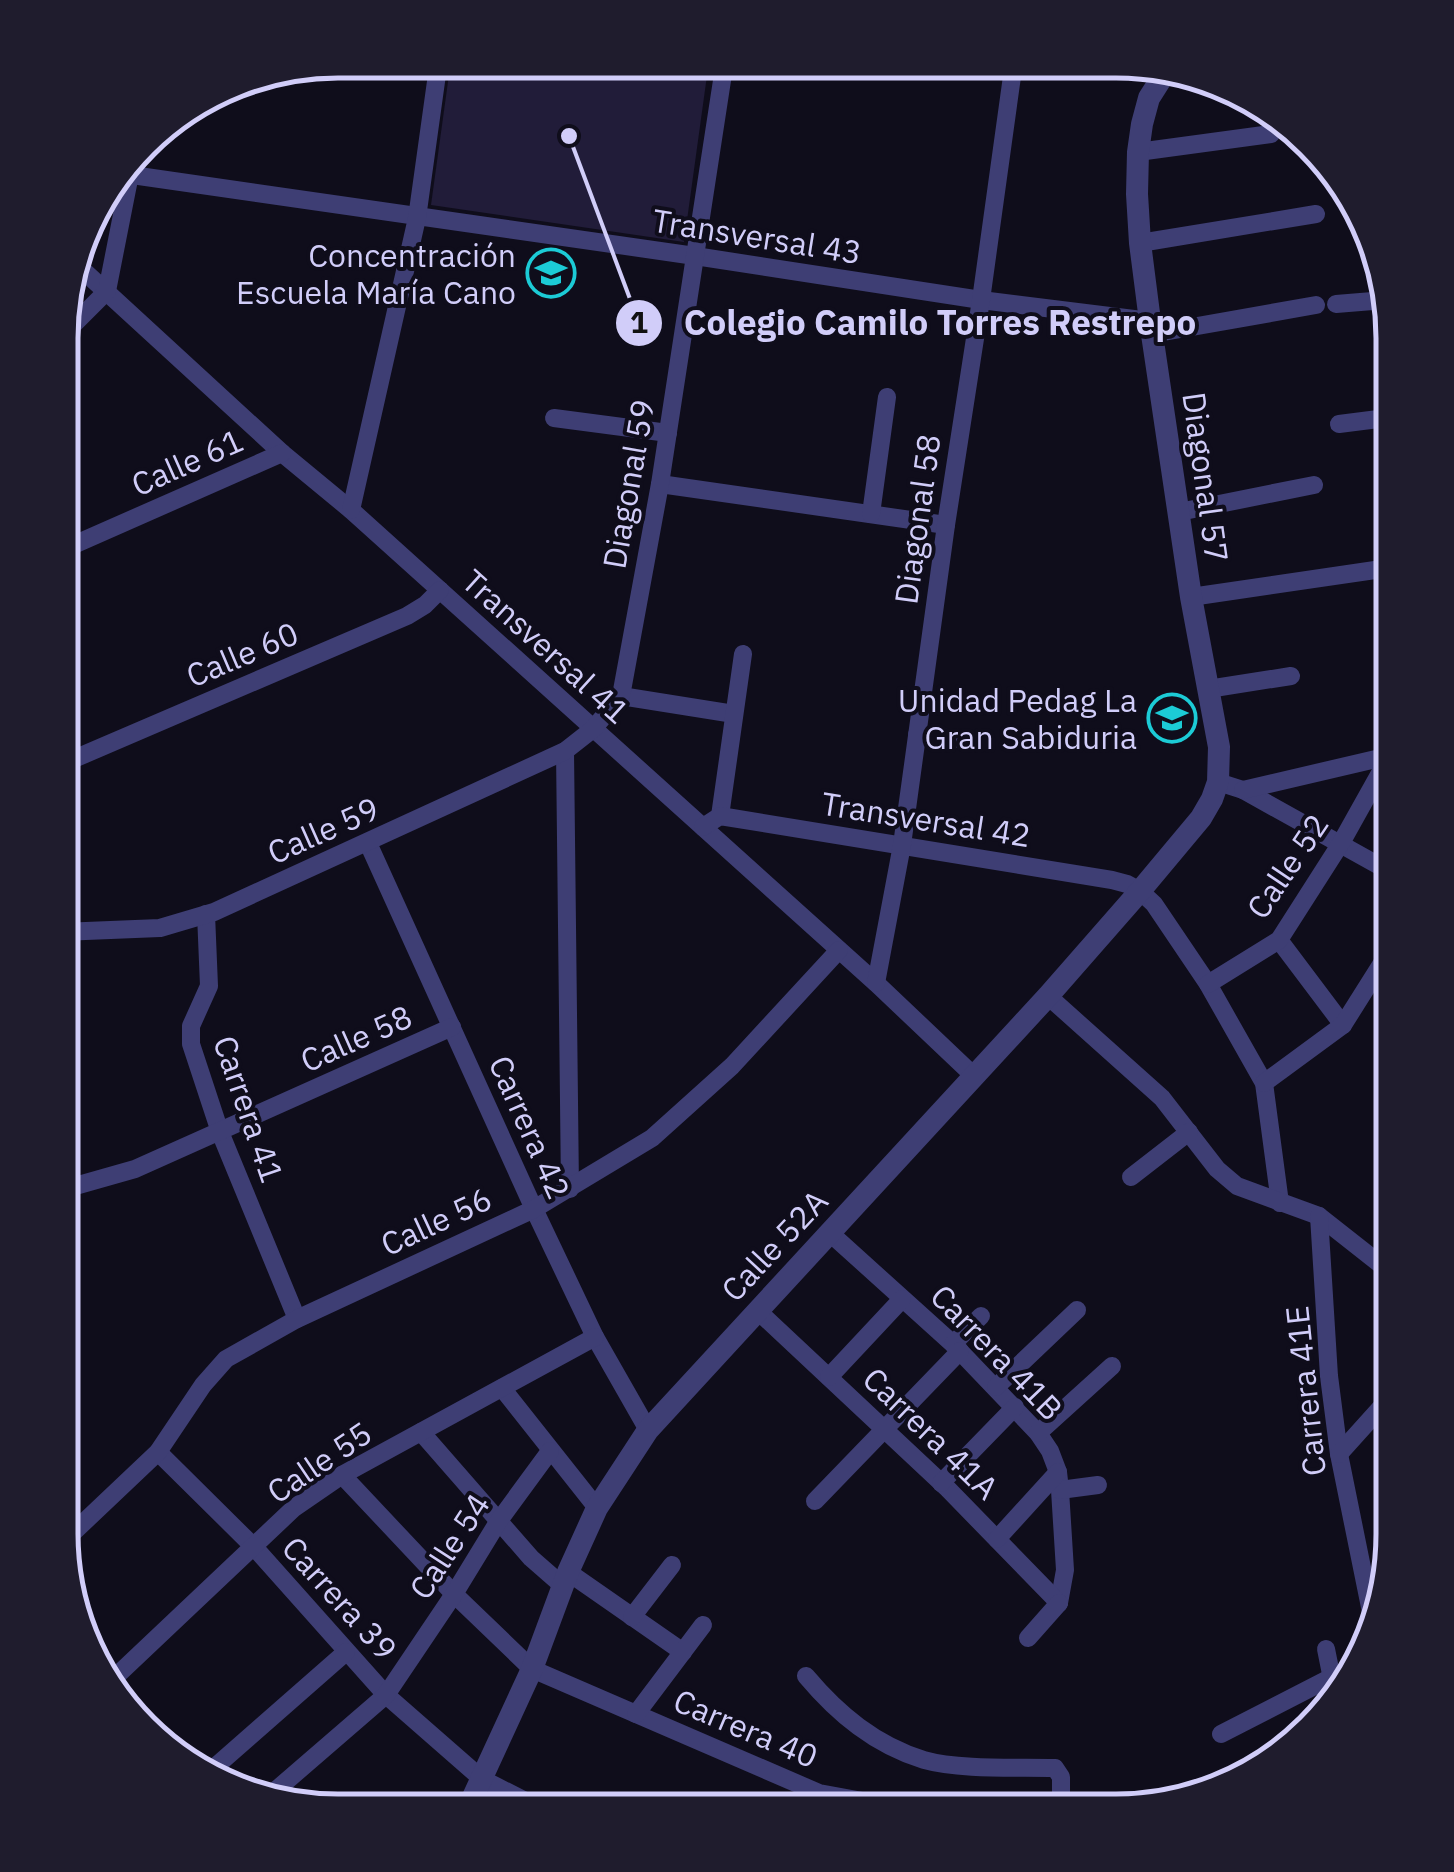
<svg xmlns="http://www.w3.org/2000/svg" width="1454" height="1872" font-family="'IBM Plex Sans',sans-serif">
<rect width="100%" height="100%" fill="#0f0d1b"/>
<g fill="#211c39">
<path d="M451,60L709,61L684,242L431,205Z"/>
<path d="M61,1234L79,1237L68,1297L60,1296Z"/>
</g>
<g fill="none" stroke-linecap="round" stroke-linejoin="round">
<g stroke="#3e3e74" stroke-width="18">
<path d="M1138,152L1271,134"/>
<path d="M118,173L695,256L981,300L1150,321"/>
<path d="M1140,243L1316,214"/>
<path d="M75,263L282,453L351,510L876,983L974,1076"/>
<path d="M1336,304L1385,300"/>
<path d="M1152,334L1316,305"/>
<path d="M62,336L107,291L134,154"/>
<path d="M554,418L668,433"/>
<path d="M1339,424L1394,417"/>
<path d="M660,484L946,525"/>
<path d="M351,510L417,218L439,60"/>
<path d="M1179,512L1314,485"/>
<path d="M871,514L887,397"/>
<path d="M62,550L282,453"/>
<path d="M1191,597L1375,570L1394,573"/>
<path d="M1208,689L1291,676"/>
<path d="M621,696L734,714"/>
<path d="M917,735L967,740"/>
<path d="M565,751L570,1189"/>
<path d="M62,764L407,616L425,605L440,590"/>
<path d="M1218,782L1243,790L1394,874"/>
<path d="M1243,790L1393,755"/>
<path d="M720,816L743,654"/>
<path d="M703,827L720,816L1112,880L1127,884L1140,891L1154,904L1208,984L1264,1083L1280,1203"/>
<path d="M368,843L534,1209L595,1337L648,1430"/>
<path d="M206,914L209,986L191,1026V1044L220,1132L297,1319"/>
<path d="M61,932L160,928L214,912L565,751L593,729L621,696L660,484L725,61"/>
<path d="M1279,940L1343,1025"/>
<path d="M876,983L902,845L946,525L981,300L1014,62"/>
<path d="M1208,984L1279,940L1341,843L1389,757"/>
<path d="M1048,996L1162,1098L1217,1169L1237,1186L1319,1216L1394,1275"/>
<path d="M1264,1083L1343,1025L1394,944"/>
<path d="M1131,1177L1189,1132"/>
<path d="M61,1190L135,1169L452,1027"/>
<path d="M1319,1216L1329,1376L1339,1454L1372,1617"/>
<path d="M830,1233L953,1344L1038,1433L1050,1451L1058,1472L1060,1490L1065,1570L1059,1603"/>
<path d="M758,1311L948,1489L1059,1603"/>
<path d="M953,1344L981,1316"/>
<path d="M829,1377L902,1299"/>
<path d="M996,1387L1077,1310"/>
<path d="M502,1388L597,1508"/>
<path d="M421,1432L531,1558L563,1586"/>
<path d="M1038,1433L1112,1366"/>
<path d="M158,1452L255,1548L386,1695L482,1779L543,1810"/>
<path d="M1339,1454L1393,1394"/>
<path d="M342,1475L454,1594L532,1669L819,1793L879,1804L1064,1812"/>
<path d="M941,1483L1015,1407"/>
<path d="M1060,1490L1098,1485"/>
<path d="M815,1501L960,1351"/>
<path d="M997,1539L1058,1472"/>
<path d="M62,1543L158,1452L203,1385L226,1359L297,1319L534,1209L652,1138L732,1066L839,950"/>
<path d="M568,1572L683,1652"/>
<path d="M632,1617L672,1565"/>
<path d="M1028,1638L1059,1603"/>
<path d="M1326,1649L1336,1699"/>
<path d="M806,1676C838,1714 875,1745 924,1760C959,1770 1017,1767 1055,1768L1061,1777V1812"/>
<path d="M110,1682L294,1508L342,1475L595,1337"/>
<path d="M636,1714L703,1625"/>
<path d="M1221,1734L1332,1677L1354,1669"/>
<path d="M207,1774L346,1652"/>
<path d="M268,1797L386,1695L454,1594L498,1522L550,1451"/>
</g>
<path stroke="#3e3e74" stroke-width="22" d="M467,1810L532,1669L568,1572L597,1508L648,1430L1048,996L1140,891L1201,818L1212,799L1218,782L1219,747L1191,597L1150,321L1140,243L1137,194L1138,152L1142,124L1149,98L1168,68"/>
</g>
<defs>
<g id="school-ring" transform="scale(2.5)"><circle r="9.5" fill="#0f0d1b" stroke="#1ccbd6" stroke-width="1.5"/><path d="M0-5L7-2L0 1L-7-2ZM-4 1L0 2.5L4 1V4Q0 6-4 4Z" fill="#1ccbd6"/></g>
</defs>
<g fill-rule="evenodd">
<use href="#school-ring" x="551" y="273"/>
<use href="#school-ring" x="1172" y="718"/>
</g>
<g text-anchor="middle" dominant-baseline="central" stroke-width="8" stroke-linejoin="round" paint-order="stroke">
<g font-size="32" fill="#d1cdf9" stroke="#0f0d1b">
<text transform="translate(757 236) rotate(9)">Transversal 43</text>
<text transform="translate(187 462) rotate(-24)">Calle 61</text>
<text transform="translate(1206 477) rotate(82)">Diagonal 57</text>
<text transform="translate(628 484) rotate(-80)">Diagonal 59</text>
<text transform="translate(917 519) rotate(-82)">Diagonal 58</text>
<text transform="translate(546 646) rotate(42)">Transversal 41</text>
<text transform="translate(242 654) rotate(-23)">Calle 60</text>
<text transform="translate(926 819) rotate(9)">Transversal 42</text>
<text transform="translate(323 830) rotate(-24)">Calle 59</text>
<text transform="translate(1287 866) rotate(-56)">Calle 52</text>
<text transform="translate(356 1038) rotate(-24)">Calle 58</text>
<text transform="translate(249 1109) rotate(71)">Carrera 41</text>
<text transform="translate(530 1127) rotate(66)">Carrera 42</text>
<text transform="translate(436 1221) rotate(-25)">Calle 56</text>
<text transform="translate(774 1245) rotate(-47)">Calle 52A</text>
<text transform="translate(997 1352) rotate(46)">Carrera 41B</text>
<text transform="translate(1305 1391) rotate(-96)">Carrera 41E</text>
<text transform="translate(931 1433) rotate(44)">Carrera 41A</text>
<text transform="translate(319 1462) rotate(-34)">Calle 55</text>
<text transform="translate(449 1546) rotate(-57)">Calle 54</text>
<text transform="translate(340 1598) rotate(48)">Carrera 39</text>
<text transform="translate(746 1728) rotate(23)">Carrera 40</text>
</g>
<g font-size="32" fill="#d1cdf9" stroke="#0f0d1b" text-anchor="end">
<text x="516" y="255">Concentración<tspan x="516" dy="37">Escuela María Cano</tspan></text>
<text x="1137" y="700">Unidad Pedag La<tspan x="1137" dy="37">Gran Sabiduria</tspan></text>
</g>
</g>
<path d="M0 0H1454V1872H0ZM338 78H1116A260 260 0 0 1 1376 338V1534A260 260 0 0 1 1116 1794H338A260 260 0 0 1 78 1534V338A260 260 0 0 1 338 78Z" fill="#1f1c2d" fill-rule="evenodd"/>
<path fill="none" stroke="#d1cdf9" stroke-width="5" d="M338 78H1116A260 260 0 0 1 1376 338V1534A260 260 0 0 1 1116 1794H338A260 260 0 0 1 78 1534V338A260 260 0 0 1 338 78Z"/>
<path fill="none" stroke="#d1cdf9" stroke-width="4" d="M569 136L639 323"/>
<g fill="#d1cdf9" stroke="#0f0d1b" stroke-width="4">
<circle cx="569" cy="136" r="10"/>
<circle cx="639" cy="323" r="25"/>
</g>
<g font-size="30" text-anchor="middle" font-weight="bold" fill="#111">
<text x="639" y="333">1</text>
</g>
<g font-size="35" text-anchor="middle" font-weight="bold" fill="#d1cdf9" stroke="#0f0d1b" stroke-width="8" stroke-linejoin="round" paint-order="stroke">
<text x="940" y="335">Colegio Camilo Torres Restrepo</text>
</g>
</svg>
